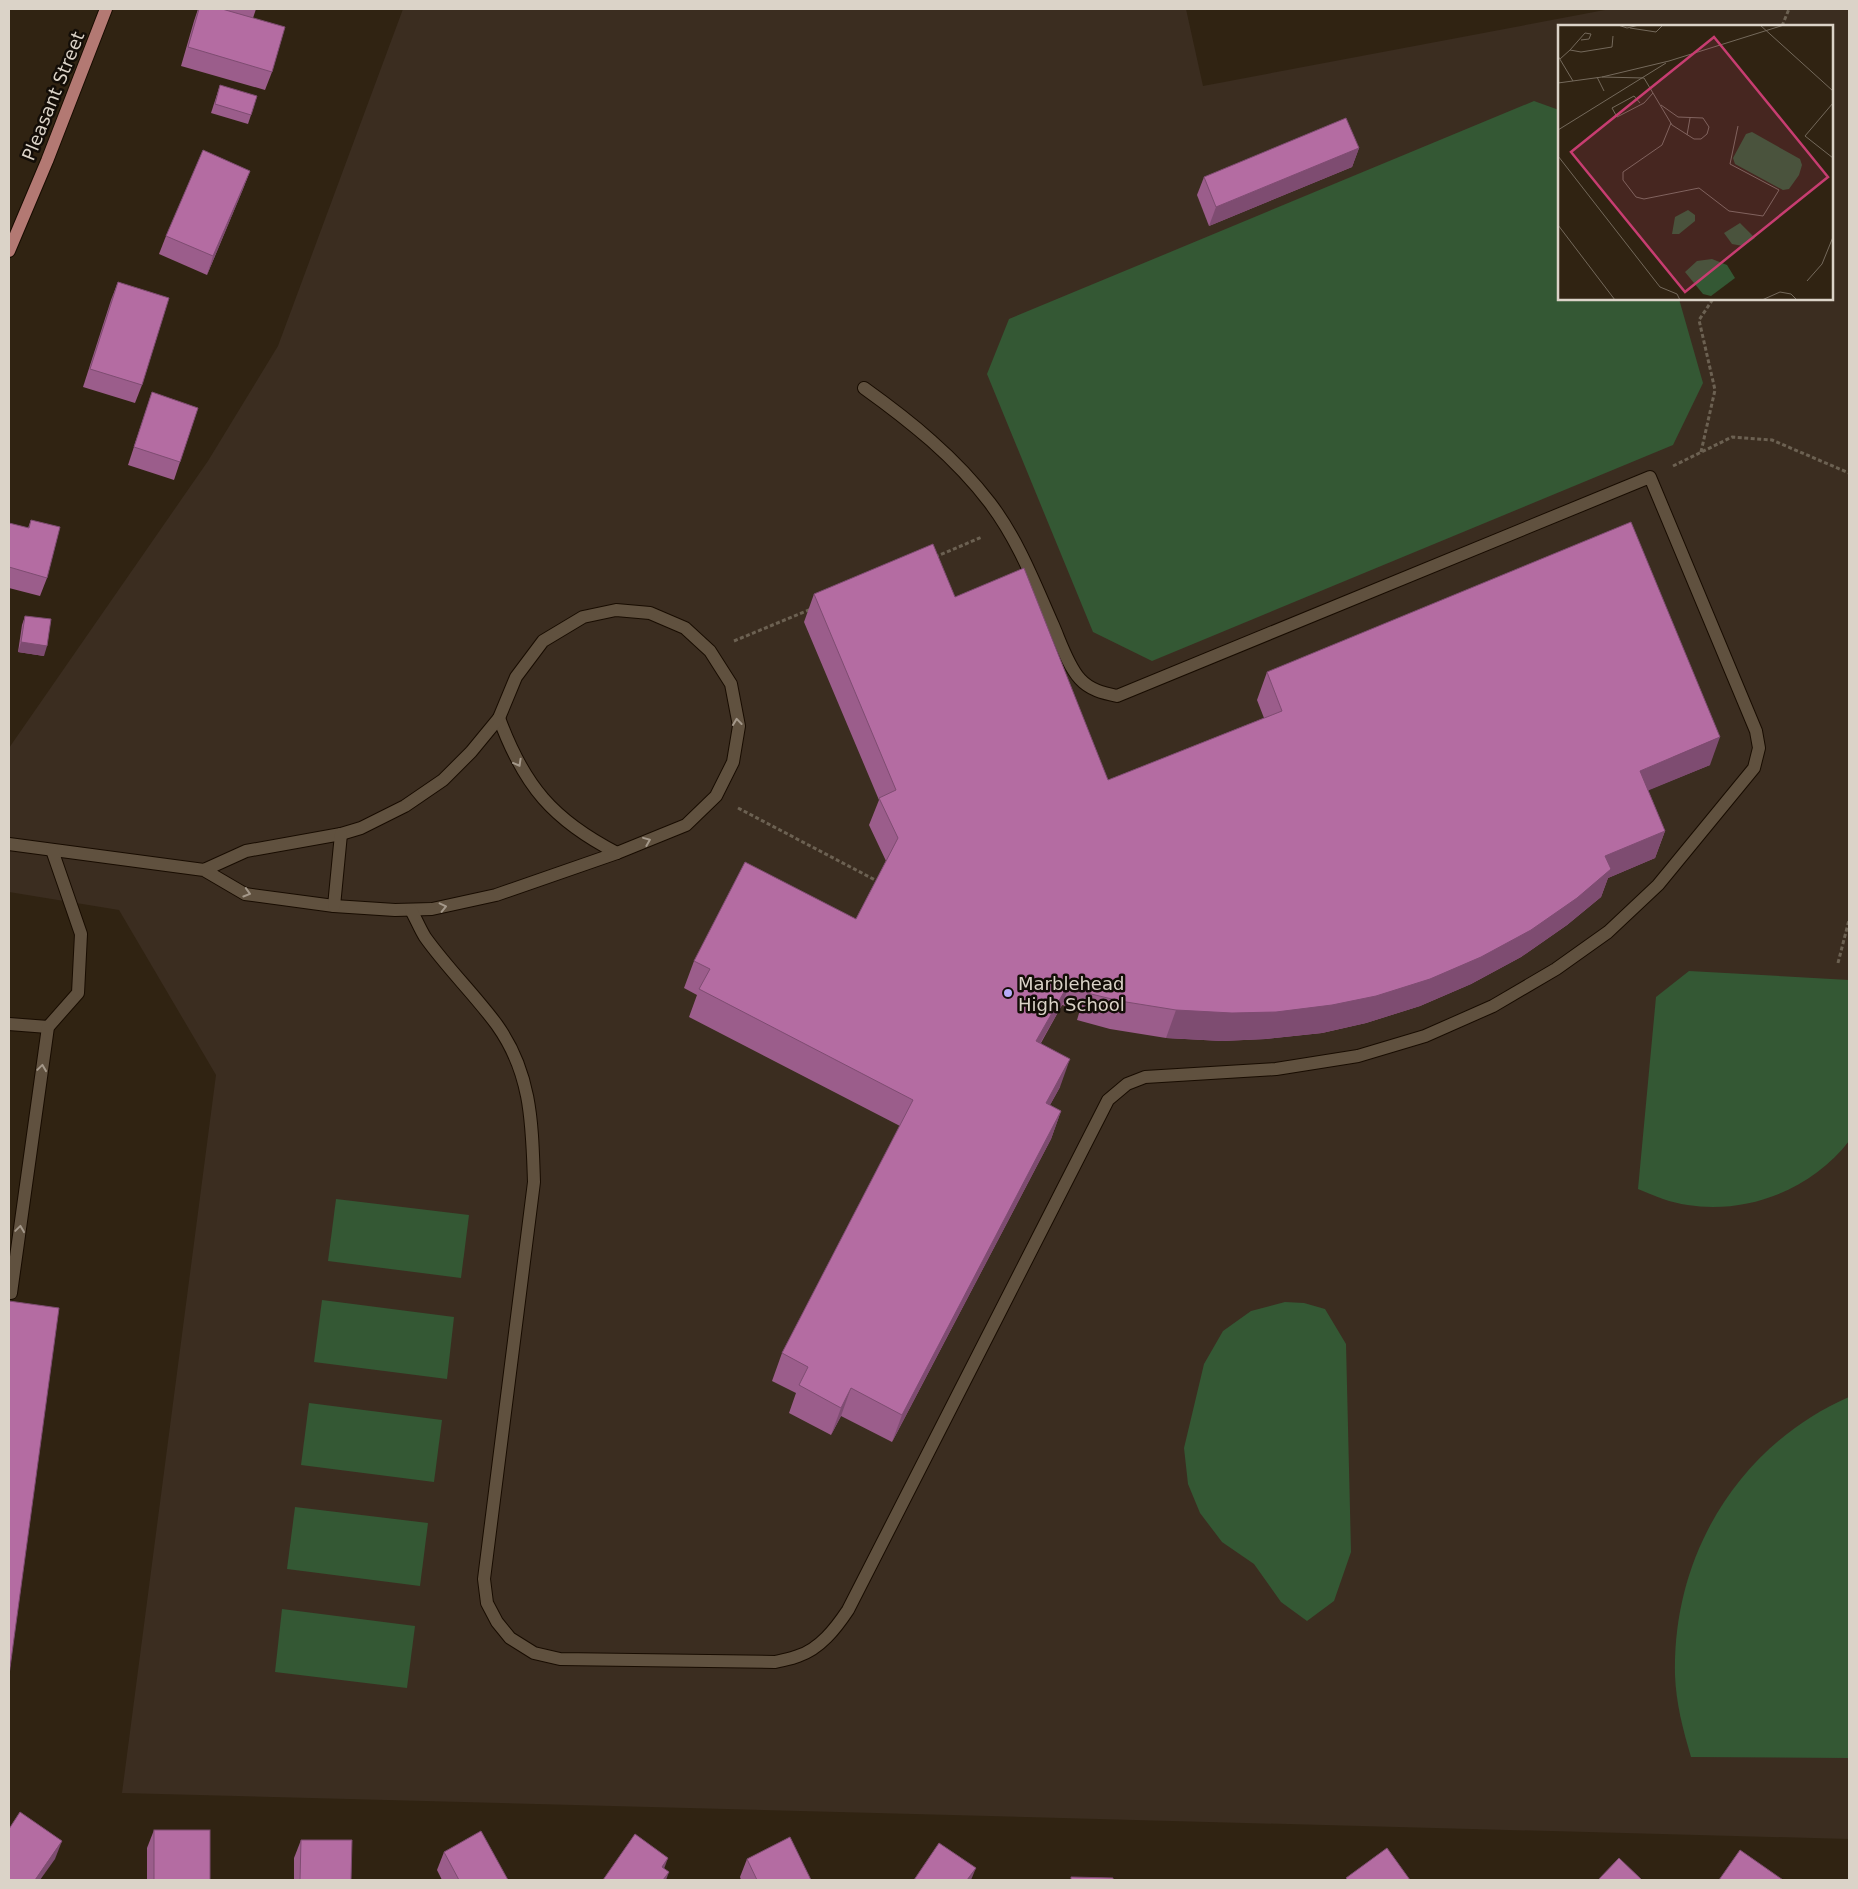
<svg xmlns="http://www.w3.org/2000/svg" width="1858" height="1889" font-family="'DejaVu Sans',sans-serif">
<rect width="100%" height="100%" fill="#302312"/>
<path fill="#3b2d20" fill-rule="evenodd" d="M403,9H1186L1203,86L1610,9H1849V1839L122,1793L216,1075L119,910L9,892V748L208,461L278,346ZM1559,26H1832V299H1559Z"/>
<g fill="#345834">
<path d="M1534,101L1559,110V299H1679L1703,383L1673,445L1152,661L1093,632L987,374L1009,319Z"/>
<path d="M1689,971L1849,980V1141C1807,1196 1729,1221 1663,1199C1654,1196 1646,1192 1638,1189L1656,997Z"/>
<path d="M336,1199L469,1215L461,1278L328,1261Z"/>
<path d="M322,1300L454,1317L447,1379L314,1362Z"/>
<path d="M1285,1302L1304,1303L1325,1309L1346,1344L1351,1552L1334,1601L1307,1621L1281,1602L1254,1564L1222,1542L1200,1513L1188,1484L1184,1448L1204,1364L1223,1331L1251,1311Z"/>
<path d="M1849,1397V1758L1691,1757C1683,1730 1676,1703 1675,1675C1672,1555 1739,1445 1849,1397Z"/>
<path d="M309,1403L442,1420L434,1482L301,1465Z"/>
<path d="M295,1507L428,1523L420,1586L287,1569Z"/>
<path d="M282,1609L415,1626L407,1688L275,1672Z"/>
</g>
<g fill="none" stroke-linecap="round" stroke-linejoin="round">
<g stroke="#180c00" stroke-width="14">
<g id="lane">
<path d="M499,718C524,786 553,820 617,853"/>
<path d="M9,844L204,870L245,894L334,906L395,910L432,909L496,895L617,853L686,825L716,796L733,762L739,726L731,684L710,651L685,628L650,613L616,610L583,617L543,641L516,677L499,718L471,752L443,780L405,806L361,828L341,834L246,851L204,870"/>
<path d="M334,906L341,834"/>
<path d="M411,910C416,919 420,929 425,937C447,968 475,995 497,1025C532,1074 532,1125 534,1182L484,1579L487,1603L497,1622L510,1638L534,1653L560,1659L775,1662C782,1660 791,1659 798,1656C820,1649 836,1628 848,1610L1108,1100L1127,1084L1145,1077L1276,1069L1358,1056L1425,1036L1493,1006L1556,969L1608,932L1658,885L1754,768L1759,748L1756,731L1650,477L1117,696C1103,693 1090,690 1080,679C1068,666 1060,641 1053,625C1034,582 1018,540 990,503C955,457 910,421 864,388"/>
<path d="M9,1024L48,1027"/>
<path d="M9,1293H11L48,1027L78,993L81,934L52,850"/>
</g>
</g>
<g stroke="#180c00" stroke-width="14">
<path id="primary" d="M9,251L47,161L106,9"/>
</g>
<g stroke="#6c6152" stroke-width="3" stroke-dasharray="4 2.5" stroke-linecap="butt">
<path d="M1782,26L1789,9"/>
<path d="M1701,452L1715,390L1699,320L1713,299"/>
<path d="M1673,466L1732,437L1772,440L1849,473"/>
<path d="M935,557L982,537"/>
<path d="M734,641L811,609"/>
<path d="M738,808L879,882"/>
<path d="M1838,963L1849,920"/>
</g>
<use href="#lane" stroke="#60513f" stroke-width="12"/>
<use href="#primary" stroke="#b37973" stroke-width="12"/>
</g>
<g fill="#9b5d8b">
<path d="M198,9H256L253,18L272,72L265,90L181,66L194,21Z"/>
<path d="M220,85L251,115L248,124L211,113Z"/>
<path d="M1359,148L1352,167L1209,226L1197,195L1204,177Z"/>
<path d="M250,171L243,189L207,275L159,254L166,236Z"/>
<path d="M118,282L142,385L135,403L83,387L111,300Z"/>
<path d="M152,392L180,462L174,480L128,465Z"/>
<path d="M31,520L47,578L40,596L9,588V525L28,528Z"/>
<path d="M814,594L955,597L1108,780L1264,718L1257,700L1267,672L1710,765L1648,790L1665,831L1655,858L1608,878L1601,897L1567,925L1521,957L1471,984L1420,1006L1366,1023L1322,1033L1266,1039L1222,1041L1166,1038L1110,1029L1077,1020L1080,1010L1062,1005L1041,1043L1060,1087L1050,1105L1061,1111L1051,1139L892,1442L841,1416L831,1435L789,1413L796,1393L772,1381L782,1353L900,1126L689,1017L697,995L684,988L694,961L856,919L886,861L869,825L879,800L804,622Z"/>
<path d="M25,616L44,656L18,652L22,625Z"/>
<path d="M154,1830L210,1880H147V1848Z"/>
<path d="M301,1840L351,1880H294V1858Z"/>
<path d="M444,1852L508,1880H442L437,1870Z"/>
<path d="M747,1859L811,1880H741L740,1877Z"/>
</g>
<g fill="#7e4c71">
<path d="M1359,148L1352,167L1209,226L1216,207Z"/>
<path d="M250,171L243,189L207,275L213,256Z"/>
<path d="M21,642L47,646L44,656L18,652Z"/>
<path d="M1720,737L1710,765L1630,798L1640,771Z"/>
<path d="M1665,831L1655,858L1608,878L1601,897L1567,925L1521,957L1471,984L1420,1006L1366,1023L1322,1033L1266,1039L1222,1041L1166,1038L1176,1010L1605,856Z"/>
<path d="M1072,978L1062,1005L1026,1068L1036,1041Z"/>
<path d="M1070,1059L1060,1087L1036,1130L1046,1103Z"/>
<path d="M1061,1111L1051,1139L892,1442L902,1415Z"/>
<path d="M851,1388L841,1416L831,1435L841,1408Z"/>
<path d="M62,1841L55,1859L40,1880H35Z"/>
<path d="M668,1858L661,1877L662,1867Z"/>
<path d="M976,1868L971,1880H967Z"/>
<path d="M669,1872L666,1880H663Z"/>
</g>
<g fill="#b46ca2" stroke="#7e4c71">
<path d="M199,9H222L285,27L272,72L188,47Z"/>
<path d="M220,85L257,96L251,115L215,104Z"/>
<path d="M1346,118L1359,148L1216,207L1204,177Z"/>
<path d="M203,150L250,171L213,256L166,236Z"/>
<path d="M118,282L169,298L142,385L90,369Z"/>
<path d="M152,392L198,408L180,462L134,447Z"/>
<path d="M31,520L60,527L47,578L9,567V523L29,528Z"/>
<path d="M1631,522L1720,737L1640,771L1665,831L1605,856L1611,869L1577,898L1531,930L1481,957L1430,979L1376,996L1332,1005L1276,1012L1232,1013L1176,1010L1120,1001L1087,993L1090,983L1072,978L1036,1041L1070,1059L1046,1103L1061,1111L902,1415L851,1388L841,1408L799,1385L808,1367L782,1353L913,1100L699,989L710,969L694,961L745,862L856,919L898,838L879,798L896,790L814,594L933,544L955,597L1024,568L1108,780L1282,711L1267,672Z"/>
<path d="M25,616L51,619L47,646L21,642Z"/>
<path d="M9,1301L59,1308L9,1675Z"/>
<path d="M20,1812L62,1841L35,1880H9V1829Z"/>
<rect x="154" y="1830" width="56" height="50"/>
<path d="M481,1831L508,1880H459L444,1852Z"/>
<path d="M635,1834L668,1858L662,1867L669,1872L663,1880H603Z"/>
<path d="M790,1837L811,1880H757L747,1859Z"/>
<path d="M301,1840H352L351,1880H300Z"/>
<path d="M939,1843L976,1868L967,1880H914Z"/>
<path d="M1387,1848L1410,1880H1348L1346,1878Z"/>
<path d="M1740,1850L1783,1880H1719Z"/>
<path d="M1619,1858L1642,1880H1598Z"/>
<path d="M1071,1877L1113,1878V1880H1071Z"/>
</g>
<defs><path id="oneway-chevron" d="M-2-3.5L2.5 0L-2 3.5" fill="none" stroke-width="1.6" stroke-linecap="round" stroke-linejoin="round" transform="scale(1.25)"/></defs>
<g stroke="#a4988a">
<use href="#oneway-chevron" transform="translate(737 722) rotate(-96)"/>
<use href="#oneway-chevron" transform="translate(518 763) rotate(61)"/>
<use href="#oneway-chevron" transform="translate(647 841) rotate(-22)"/>
<use href="#oneway-chevron" transform="translate(247 893) rotate(17)"/>
<use href="#oneway-chevron" transform="translate(443 907) rotate(-13)"/>
<use href="#oneway-chevron" transform="translate(42 1068) rotate(-82)"/>
<use href="#oneway-chevron" transform="translate(20 1229) rotate(-82)"/>
</g>
<circle fill="#b7abf8" stroke="#130d07" stroke-width="2" cx="1008" cy="993" r="5"/>
<g text-anchor="middle" dominant-baseline="central" stroke-width="5" stroke-linejoin="round" paint-order="stroke">
<g font-size="18" fill="#dbd3c8" stroke="#130d07">
<text transform="translate(53 96) rotate(-68)">Pleasant Street</text>
</g>
<g font-size="18" fill="#dbd3c8" stroke="#130d07" text-anchor="start">
<text x="1018" y="983">Marblehead<tspan x="1018" dy="21">High School</tspan></text>
</g>
</g>
<g transform="translate(1558 25)">
<rect width="275" height="275" fill="#302312"/>
<path d="M194,107L242,134L244,140L241,150L231,164L225,165L177,139L175,133L188,109ZM130,185L137,190V196L121,209H114L117,192ZM182,198L197,213L185,221L174,219L166,208ZM154,234L169,240L177,253L153,271L145,269L127,247L139,236Z" fill="#345834"/>
<path fill="none" stroke="#74695b" stroke-width="1" d="M60,0L69,3L81,0M202,0L275,66M72,3L98,7L105,0M12,25L27,8L33,9L31,14L23,15M0,31L15,56M2,34L12,25L23,27L54,22L55,11M39,52L46,66M44,52L111,36L226,0M86,53L114,100L136,114H143L149,109L151,102L145,93L120,92L103,80M0,58L44,52L86,53M82,78L76,71L54,83L59,92L86,78L95,68M275,78L247,111L275,133M113,98L104,120L65,147V155L78,172L86,174L141,163L171,186L205,191L221,165L172,139L180,101M0,105L108,38M129,110L132,93M0,131L102,262L119,269L122,275M0,200L57,275M249,256L264,239L275,212M204,275L222,267L233,269L239,275"/>
<path fill="#c73d71" fill-opacity="0.15" stroke="#c73d71" stroke-width="2.5" d="M156,12L270,152L127,267L13,127Z"/>
<rect width="275" height="275" fill="none" stroke="#dbd3c8" stroke-width="2.5"/>
</g>
<rect width="1858" height="1889" fill="none" stroke="#dbd3c8" stroke-width="20"/>
</svg>
